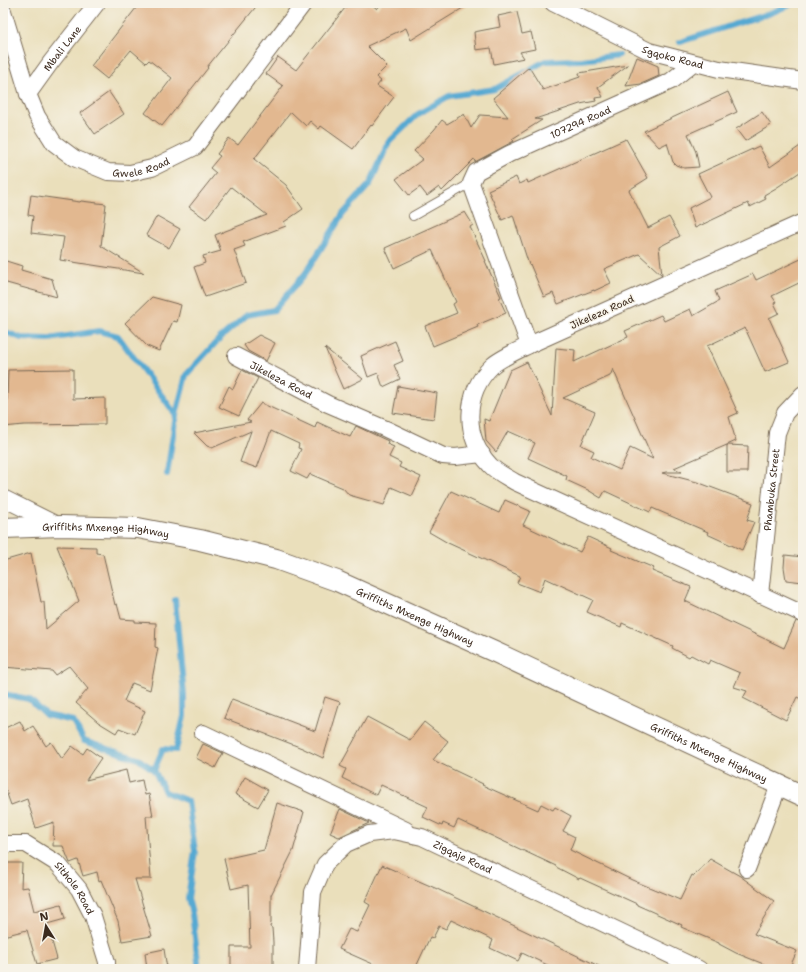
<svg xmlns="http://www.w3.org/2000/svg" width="806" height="972" font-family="'Shantell Sans',sans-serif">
<rect width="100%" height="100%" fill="#f7f3e8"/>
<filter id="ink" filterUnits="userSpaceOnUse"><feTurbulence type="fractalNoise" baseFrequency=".025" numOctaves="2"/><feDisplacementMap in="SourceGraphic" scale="8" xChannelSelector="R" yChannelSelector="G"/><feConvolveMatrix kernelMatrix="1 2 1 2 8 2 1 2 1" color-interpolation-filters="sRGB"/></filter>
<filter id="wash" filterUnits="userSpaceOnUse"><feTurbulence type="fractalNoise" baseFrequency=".012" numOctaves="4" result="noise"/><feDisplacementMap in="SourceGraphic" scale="16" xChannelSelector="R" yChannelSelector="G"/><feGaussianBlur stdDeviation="0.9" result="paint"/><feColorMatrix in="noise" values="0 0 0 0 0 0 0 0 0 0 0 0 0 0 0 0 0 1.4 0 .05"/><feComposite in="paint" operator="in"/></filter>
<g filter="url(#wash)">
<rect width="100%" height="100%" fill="#eadfbb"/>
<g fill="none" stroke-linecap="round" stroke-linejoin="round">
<g stroke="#56a9d2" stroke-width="6">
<path d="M680,42L773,12L793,3"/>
<path d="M3,331L21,338L49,339L99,331L118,336L176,415"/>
<path d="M167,474L176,415L186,375L220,338L247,315L274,310L305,274L343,214L370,184L389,142L418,114L449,96L495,89L545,61L582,60L619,55"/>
<path d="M175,600L184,695V716L176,750L163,749L154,770L165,792L188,801L195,851L188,898L192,914L198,961V969"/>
<path d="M3,694L29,699L46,715L73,721L84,741L138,759L154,770"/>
</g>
</g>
<g id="blocks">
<g fill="#e2b890" fill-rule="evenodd">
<path d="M140,3H259L207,67L208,68L162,126L145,113L172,78L149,60L146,63L131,50L107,79L91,66Z"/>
<path d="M349,3H370L377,9L382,3H471L411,40L406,28L367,46L387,66L376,77L381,81L377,86L394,97L372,126L371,125L353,149L321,126L319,129L310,121L306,126L291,112L254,159L286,185L303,209L284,222L286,226L243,242L245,246L234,250L246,283L205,297L194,267L205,263L203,256L221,251L215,235L267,215L231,187L206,219L189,207L216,173L210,168L220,156L217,154L229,138L238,145L283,86L266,74L278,57L296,70Z"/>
<path d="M517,12L522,34L531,32L535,49L520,52L524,58L494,64L491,48L476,50L474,32L500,27L498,16Z"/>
<path d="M637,57L658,66L659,76L641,84L626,86Z"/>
<path d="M628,65L598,87L603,97L595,98L596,101L580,104L535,119L542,120L512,139L514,141L475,162L474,159L442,191L439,187L427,196L420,187L409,195L396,179L423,159L414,151L434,130L442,120L447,124L464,114L471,128L480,115L508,117L493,98L529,67L543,90L580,77L579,73Z"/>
<path d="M109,92L124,114L95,134L80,113Z"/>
<path d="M728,92L737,112L688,134L696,152L699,167L684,168L676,165L673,162L667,143L659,147L644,131Z"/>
<path d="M762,112L771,125L745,141L736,129Z"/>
<path d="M626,139L648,178L629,190L648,228L669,217L680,236L659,247L662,275L639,254L604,269L611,283L594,291V290L558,304L553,293L544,297L530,264L529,265L513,215L502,220L488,190L516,177L519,184L527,180L528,183Z"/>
<path d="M803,144V170L776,188L764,195L766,199L750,207L748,203L695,228L689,208L710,197L698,174L759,146L770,167Z"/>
<path d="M31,195L80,202L81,201L106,204L101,246L144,273L60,260L64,237L31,233L33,216L28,215Z"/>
<path d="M465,212L473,225L470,227L486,261H485L501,297L499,298L506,313L477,325L478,327L433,346L425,326L457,313L453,304L456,302L432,250L394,268L385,248Z"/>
<path d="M157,216L180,229L169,248L146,235Z"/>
<path d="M803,258V281L772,296L776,302L774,303L779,313L769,318L789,362L765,372L745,328L707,346L738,413L729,417L736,441L674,468L682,472H666L662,473L697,482L753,503L747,520L754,522L742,550L707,534L708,532L652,508L650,512L605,491L601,498L588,490L566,480L567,476L528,458L535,443L508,431L496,452L486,441L484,419L489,421L510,370L527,362L552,416L556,348L575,350L574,362L628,337L625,331L661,315L664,321L690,309L693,316L719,301L715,291L753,274L756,280ZM613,369L653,459L630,448L620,470L591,457L594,451L581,445L595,412L563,398L610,376Z"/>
<path d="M3,260L22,266L21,270L52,279L57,297L3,282Z"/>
<path d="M152,297L181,305L177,322L173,321L159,351L147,346L125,323Z"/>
<path d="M259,335L275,343L266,361L248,351L244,345Z"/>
<path d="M395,341L403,361L394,365L400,379L383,387L378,373L368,377L361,356Z"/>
<path d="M325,348L363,379L343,389Z"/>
<path d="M73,369V399L105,398V424L24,425L3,427V400H7L8,370Z"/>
<path d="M242,370L258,378L239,416L219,407L229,386L233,389Z"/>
<path d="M398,386L437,393L434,419L393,413Z"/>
<path d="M261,403L315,428L317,422L350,437L356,426L388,441L387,444L394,447L389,457L401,463L399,467L421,477L412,496L391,487L384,505L349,495L343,488L310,474L307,479L291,471L301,449L298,448L299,444L271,431L257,468L240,462L251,431L212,448L207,446L194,433L251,422L247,420Z"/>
<path d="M727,445L748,446L747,472H727Z"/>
<path d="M451,491L499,513L505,500L530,511L523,525L580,552L588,537L612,548L611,550L654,568L652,571L691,587L685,601L784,648L796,621L803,623V700L797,697L786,720L743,698L747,691L734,687L740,673L710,660L708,664L691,655L689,657L672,648L673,646L622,623L621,627L587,612L593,600L545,578L540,592L517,583L520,576L448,543L429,532Z"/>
<path d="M57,546L96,547V553L103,554L115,605L117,604L121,619L135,620V622L156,623L155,647L158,648L150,690L132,683L124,701L145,711L135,734L119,728L116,733L98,722L76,703L88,689L69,666L55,675L52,671L3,667V561L31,553L41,602H44L46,629L79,601Z"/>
<path d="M785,555L803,557V582L786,580L784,567Z"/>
<path d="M325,697L340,702L323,758L302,748L224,718L232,699L315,731Z"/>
<path d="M367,717L410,740L424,722L448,741L433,760L483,784L482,785L538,810L541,804L553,810L555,807L571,816L563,831L575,837L570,850L632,880L680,900L692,875L694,876L710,859L740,876L774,901L754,934L797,951L789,969H776L736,953L719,944V943L681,927L682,925L637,905V904L580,878L579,879L556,867V866L458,820L454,828L443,823L442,826L423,817L428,807L381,785L376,795L342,778L346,769L340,766Z"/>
<path d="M20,721L25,731L33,726L46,746L51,742L62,759L72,746L83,754L87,748L101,758L86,780L126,770L129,783L142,780L145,795L149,794L153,816H146L151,879H135L152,936L122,941L118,921L101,880L99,881L97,872L83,876L78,860L70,863L63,846H53L54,822L36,828L27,799L11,805L3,783V729Z"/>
<path d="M203,744L223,753L215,768L196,758Z"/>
<path d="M245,777L268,790L258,807L235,794Z"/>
<path d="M277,803L304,812L293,851L271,895V923L270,927L272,928L273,942V969H231V947H250L248,885L231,889L224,859L264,850Z"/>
<path d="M340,809L344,811L369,823L339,837L330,833Z"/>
<path d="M3,863H22L21,888L28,887L34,911L61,904L65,919L47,924L57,959L37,964L27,930L3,936Z"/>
<path d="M382,865L435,888L605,969H556L522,953L518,961L490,948L493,940L451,920L446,929L439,926L433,938L430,937L415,969H370L373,964L339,949L349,929L357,932L370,905L365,902Z"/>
<path d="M164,949L167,969H147L145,953Z"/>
</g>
</g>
</g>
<g filter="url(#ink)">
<use href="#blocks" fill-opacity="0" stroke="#786955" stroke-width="1"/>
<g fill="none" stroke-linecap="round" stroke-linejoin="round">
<g stroke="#786955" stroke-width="10">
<path id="service" d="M413,216L471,183"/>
</g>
<g stroke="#786955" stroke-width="18">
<g id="minor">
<path id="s1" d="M553,3L649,51L719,69L803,81"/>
<path id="s2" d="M3,11L28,94L37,116L54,143L74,158L108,172L130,173L152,168L195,147L304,3"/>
<path id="s3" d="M28,94L51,62L97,3"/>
<path d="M803,222L529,345C519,350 499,359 492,366C464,393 463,437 490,465C496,472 507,477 515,482L803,614"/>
<path id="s4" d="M529,345L471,183L476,172L509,154L671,81L693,63"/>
<path id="s5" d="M236,356L328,404L386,429L443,456L455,457L482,454"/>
<path d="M3,498L59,526"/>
<path id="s6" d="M760,595L777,433L785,413L803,394"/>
<path d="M203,733L406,830"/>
<path id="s7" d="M3,844H26L58,864L79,889L93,916L107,962V969"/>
<path d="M747,869L779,785"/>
<path id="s8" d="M307,969L313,892L325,864L346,844L369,834L394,831L422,837L699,969"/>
</g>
</g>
<g stroke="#786955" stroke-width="22">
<g id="tertiary">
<path id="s9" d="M3,528L61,526L138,528L200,540L276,559L337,581L497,653L803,796"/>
</g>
</g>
<use href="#service" stroke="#fff" stroke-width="8"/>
<use href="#minor" stroke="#fff" stroke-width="16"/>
<use href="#tertiary" stroke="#fff" stroke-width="20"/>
</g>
</g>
<g text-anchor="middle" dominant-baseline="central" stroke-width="3" stroke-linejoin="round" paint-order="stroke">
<g font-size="10" fill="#3b2a1e" stroke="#f7f3e8">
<text stroke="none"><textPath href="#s3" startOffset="57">Mbali Lane</textPath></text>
<text stroke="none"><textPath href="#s1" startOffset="132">Sgqoko Road</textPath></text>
<text stroke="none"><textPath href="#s4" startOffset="300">107294 Road</textPath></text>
<text stroke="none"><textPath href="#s2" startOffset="238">Gwele Road</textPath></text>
<text transform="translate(602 312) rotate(-24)">Jikeleza Road</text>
<text stroke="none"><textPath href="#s5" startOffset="51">Jikeleza Road</textPath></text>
<text stroke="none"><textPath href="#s6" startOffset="106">Phambuka Street</textPath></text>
<text stroke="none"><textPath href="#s9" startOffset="103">Griffiths Mxenge Highway</textPath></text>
<text stroke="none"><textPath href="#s9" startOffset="427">Griffiths Mxenge Highway</textPath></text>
<text stroke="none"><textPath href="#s9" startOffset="751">Griffiths Mxenge Highway</textPath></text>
<text stroke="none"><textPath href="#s8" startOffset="261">Zigqaje Road</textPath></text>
<text stroke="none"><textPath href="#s7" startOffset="90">Sithole Road</textPath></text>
</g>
</g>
<rect width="806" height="972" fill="none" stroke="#f7f3e8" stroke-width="16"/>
<g transform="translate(46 926) rotate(349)" stroke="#f7f3e8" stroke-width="3" paint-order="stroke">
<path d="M0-3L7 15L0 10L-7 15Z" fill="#3b2a1e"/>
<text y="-6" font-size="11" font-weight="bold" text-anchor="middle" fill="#3b2a1e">N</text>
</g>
</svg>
